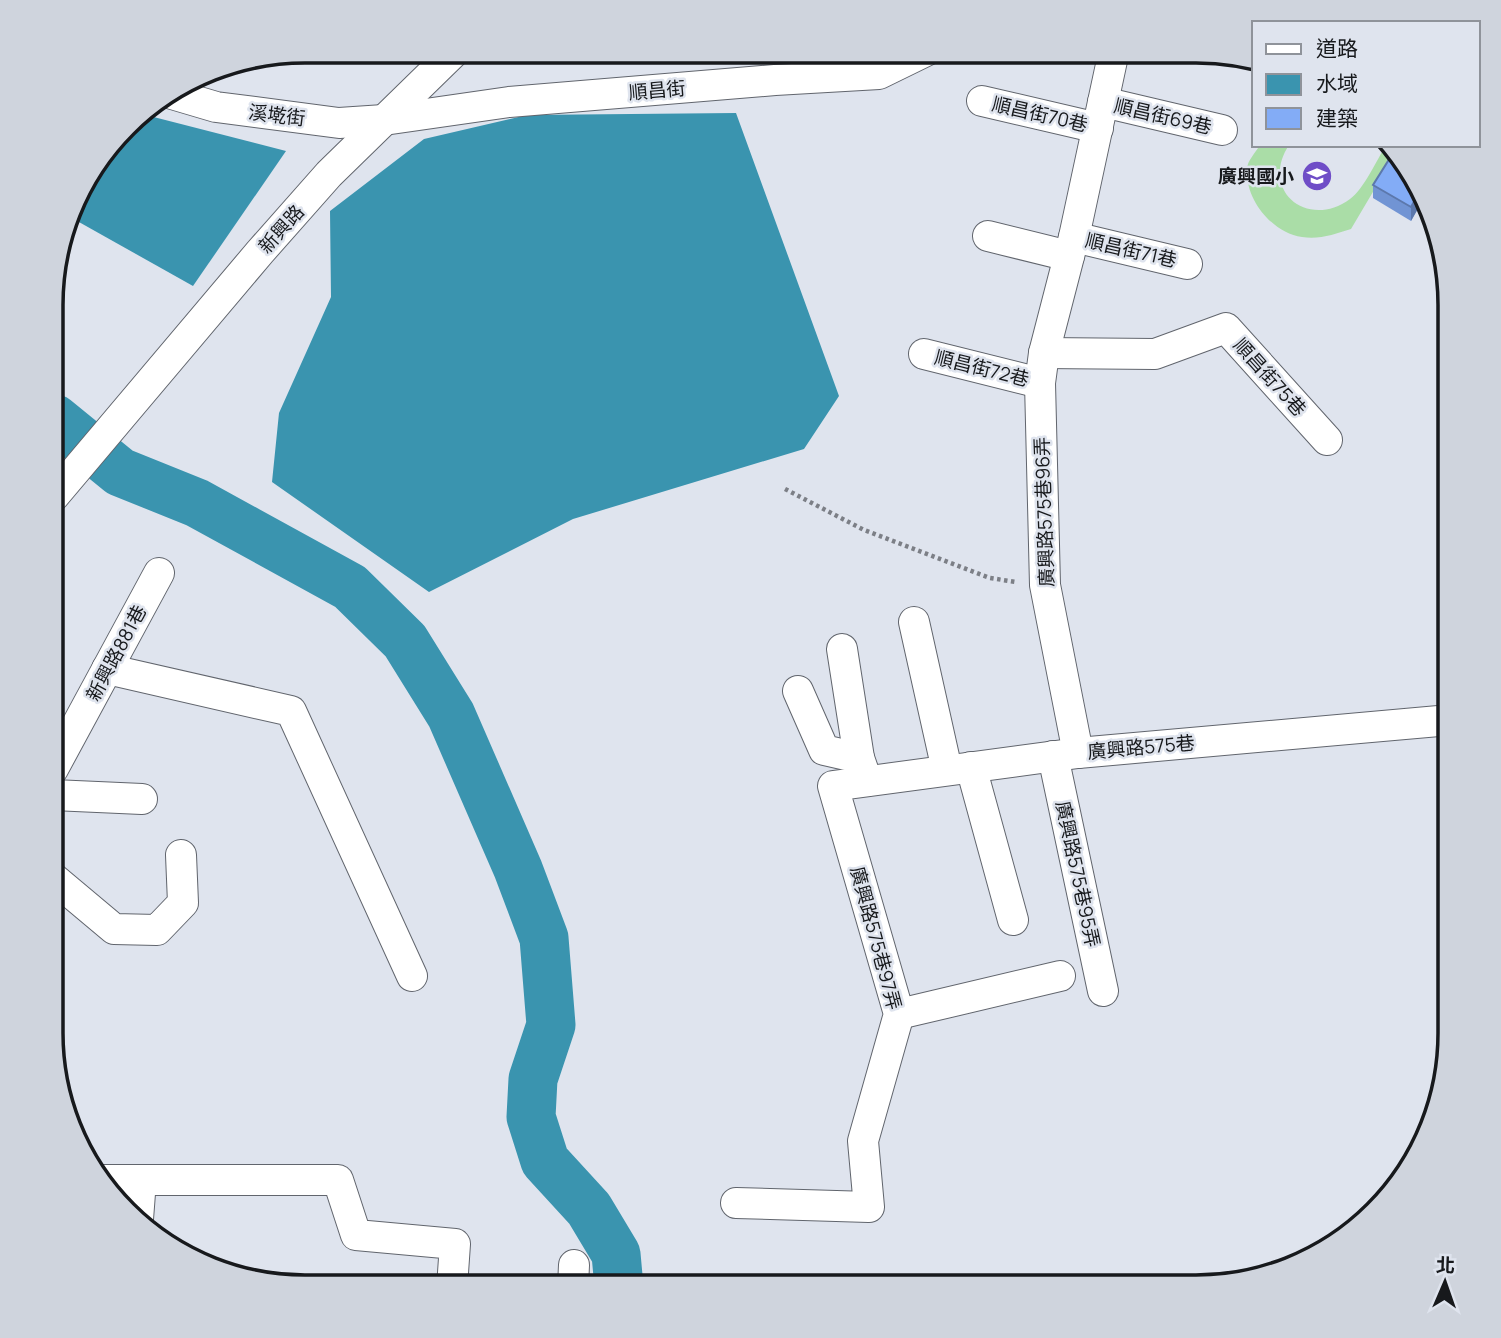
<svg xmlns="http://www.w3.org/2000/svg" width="1501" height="1338" font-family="Manrope,'Noto Sans TC',sans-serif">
<rect width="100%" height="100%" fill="#dfe4ee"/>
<path fill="#aadda7" d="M1260,145H1289C1259,191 1308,230 1350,199C1363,190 1377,160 1386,145H1392L1396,153L1351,229C1335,234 1319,240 1302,237C1272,233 1245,199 1247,169C1247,161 1256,152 1260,145Z"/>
<g fill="#3a94af">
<path d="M138,113L286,151L193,286L70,217L85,178Z"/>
<path d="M736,113L839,396L804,449L573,519L429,592L272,482L279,413L331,297L330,211L424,139L527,115Z"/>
</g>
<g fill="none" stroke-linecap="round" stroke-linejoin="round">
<path stroke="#3a94af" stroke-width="49" d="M55,419L120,472L197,503L350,587L405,641L451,715L518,869L544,938L551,1025L533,1079L531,1117L545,1161L589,1209L616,1254L619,1287"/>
<g stroke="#61656d" stroke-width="32">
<g id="minor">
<path d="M172,94L216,107L339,123L384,120L509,102L775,80L879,74L926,51"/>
<path d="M982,101L1098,128"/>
<path d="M1103,102L1222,130"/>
<path d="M988,236L1069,256"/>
<path d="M1074,237L1187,264"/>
<path d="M1044,353L1155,354L1226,328L1327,440"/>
<path d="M924,354L1040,383"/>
<path d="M54,496L260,252L329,174L455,51"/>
<path d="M914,622L947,770"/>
<path d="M842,649L859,758"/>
<path d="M107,669L291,711L412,976"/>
<path d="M798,691L824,750L859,758L867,781"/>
<path d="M1078,753L1045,585L1040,383L1044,353L1074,237L1114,51"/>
<path d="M1053,756L1103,991"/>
<path d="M971,767L1013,920"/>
<path d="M53,769L159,573"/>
<path d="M53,795L142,799"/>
<path d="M52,877L114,929L157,930L183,903L181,855"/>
<path d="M899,1014L1060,976"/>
<path d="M101,1180H338L356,1235L455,1244L452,1287"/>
<path d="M736,1203L869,1207L863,1141L899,1014L833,786L1078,753L1450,720"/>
<path d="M138,1219L141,1180"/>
<path d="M573,1287L574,1265"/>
</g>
</g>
<path stroke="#7c7f86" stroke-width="4.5" stroke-dasharray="3.5 3.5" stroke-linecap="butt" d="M785,489L864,530L990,578L1016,582"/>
<use href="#minor" stroke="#fff" stroke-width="30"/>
</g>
<path fill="#7194d4" d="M1373,185L1424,198L1411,221L1373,198Z"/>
<path fill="#5c78ac" d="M1420,191L1424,198L1411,221V207Z"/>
<path fill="#83acf6" stroke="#5c78ac" stroke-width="2" d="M1395,150L1420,191L1411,207L1373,185Z"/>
<defs>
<g id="school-disc" transform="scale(1.575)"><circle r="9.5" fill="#6f4dc7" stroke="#dfe4ee"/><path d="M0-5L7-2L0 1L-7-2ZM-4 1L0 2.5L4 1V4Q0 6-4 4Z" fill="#fff"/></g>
</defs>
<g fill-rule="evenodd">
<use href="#school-disc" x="1317" y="176"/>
</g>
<g text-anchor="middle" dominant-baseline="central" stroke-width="5" stroke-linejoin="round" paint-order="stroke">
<g font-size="19" fill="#17191c" stroke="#dfe4ee">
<text transform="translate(657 90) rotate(-5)">順昌街</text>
<text transform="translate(1040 114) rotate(13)">順昌街70巷</text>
<text transform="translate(277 115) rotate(7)">溪墘街</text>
<text transform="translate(1163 116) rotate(13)">順昌街69巷</text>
<text transform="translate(281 229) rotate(-48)">新興路</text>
<text transform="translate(1131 250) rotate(13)">順昌街71巷</text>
<text transform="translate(982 368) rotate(14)">順昌街72巷</text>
<text transform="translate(1270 377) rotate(48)">順昌街75巷</text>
<text transform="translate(1044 512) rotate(-92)">廣興路575巷96弄</text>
<text transform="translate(116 653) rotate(-62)">新興路881巷</text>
<text transform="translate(1141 747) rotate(-5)">廣興路575巷</text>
<text transform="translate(1078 874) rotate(78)">廣興路575巷95弄</text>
<text transform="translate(876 938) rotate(75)">廣興路575巷97弄</text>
</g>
<g font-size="19" font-weight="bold" fill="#17191c" stroke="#dfe4ee" text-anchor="end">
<text x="1294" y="176">廣興國小</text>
</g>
</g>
<path d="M0 0H1501V1338H0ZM305 63H1196A242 242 0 0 1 1438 305V1033A242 242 0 0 1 1196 1275H305A242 242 0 0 1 63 1033V305A242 242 0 0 1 305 63Z" fill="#cfd4dd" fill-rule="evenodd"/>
<path fill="none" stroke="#17191c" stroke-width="3.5" d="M305 63H1196A242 242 0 0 1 1438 305V1033A242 242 0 0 1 1196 1275H305A242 242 0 0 1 63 1033V305A242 242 0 0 1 305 63Z"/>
<rect x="1252" y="21" width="228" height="126" fill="#dfe4ee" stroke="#8f939a" stroke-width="2"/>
<rect x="1266" y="44" width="35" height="10" fill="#ffffff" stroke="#8f939a" stroke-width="2"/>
<text x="1316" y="56" font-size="21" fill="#17191c">道路</text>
<rect x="1266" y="74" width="35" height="21" fill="#3a94af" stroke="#8f939a" stroke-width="2"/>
<text x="1316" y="91" font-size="21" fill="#17191c">水域</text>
<rect x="1266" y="108" width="35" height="21" fill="#83acf6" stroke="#8f939a" stroke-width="2"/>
<text x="1316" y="126" font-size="21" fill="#17191c">建築</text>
<g transform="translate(1445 1282) rotate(2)" stroke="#dfe4ee" stroke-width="5" paint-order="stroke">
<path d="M0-5L12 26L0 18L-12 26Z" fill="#17191c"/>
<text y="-10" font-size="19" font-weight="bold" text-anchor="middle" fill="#17191c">北</text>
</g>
</svg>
